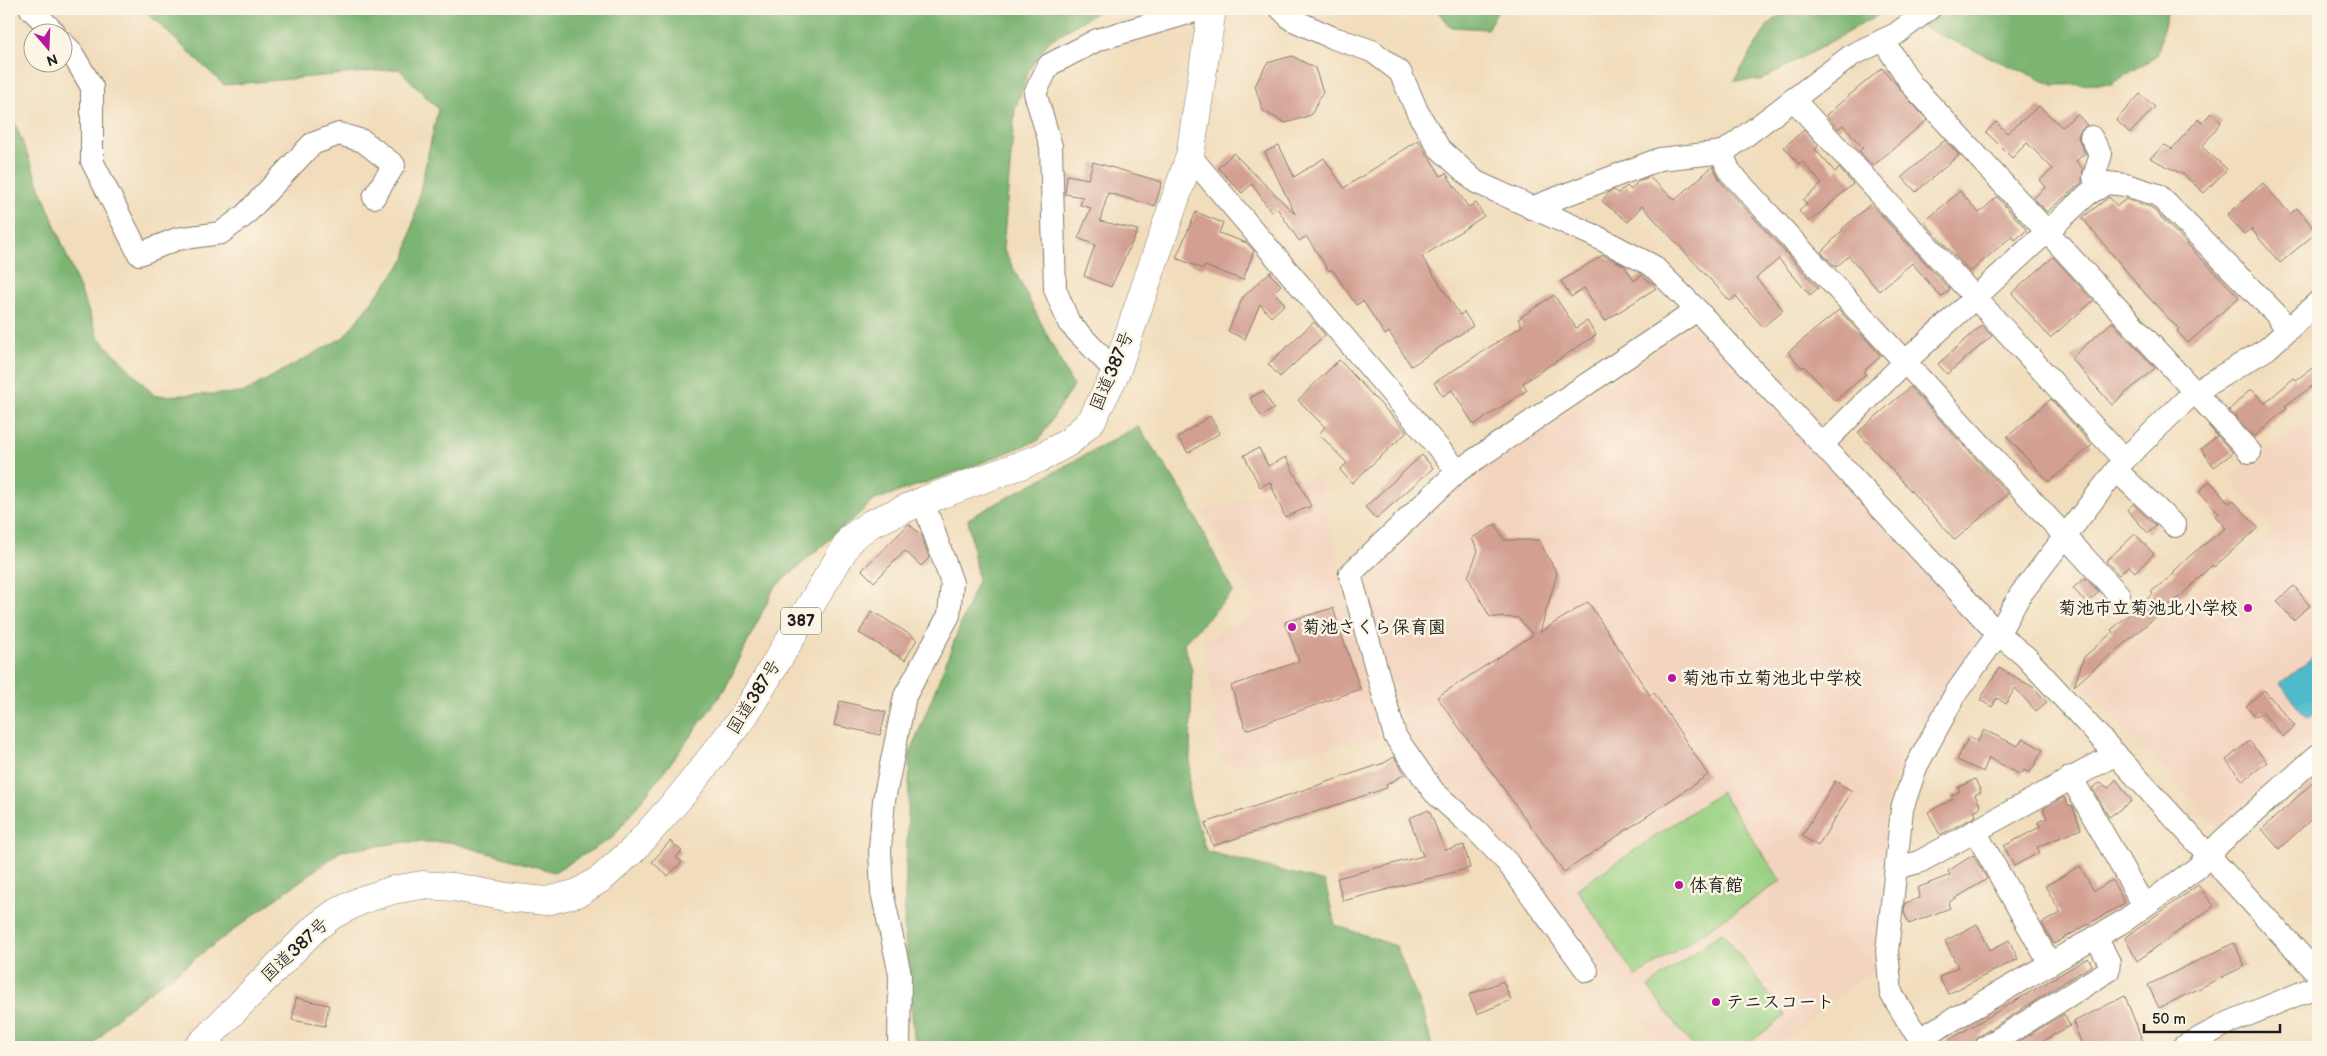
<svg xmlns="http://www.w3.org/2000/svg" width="2327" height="1056" font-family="'Balsamiq Sans','Klee One',sans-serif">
<rect width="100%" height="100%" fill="#fcf5e5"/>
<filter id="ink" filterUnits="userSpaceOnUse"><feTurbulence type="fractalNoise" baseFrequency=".02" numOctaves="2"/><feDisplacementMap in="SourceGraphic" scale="10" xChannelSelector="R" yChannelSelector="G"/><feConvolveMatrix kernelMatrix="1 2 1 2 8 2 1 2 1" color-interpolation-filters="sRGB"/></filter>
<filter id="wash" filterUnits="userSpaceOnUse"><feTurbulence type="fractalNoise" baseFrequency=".0096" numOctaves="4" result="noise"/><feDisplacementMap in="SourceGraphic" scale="20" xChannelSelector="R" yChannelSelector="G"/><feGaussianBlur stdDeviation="1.12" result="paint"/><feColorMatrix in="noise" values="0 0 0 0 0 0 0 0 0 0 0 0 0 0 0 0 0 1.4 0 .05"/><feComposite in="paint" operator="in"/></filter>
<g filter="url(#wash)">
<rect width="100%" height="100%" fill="#f1ddbc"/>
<g fill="#f3d4bf">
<path d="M1696,324L1973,622L1977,640L1929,716L1887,790L1881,911L1876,966L1776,1047H1669L1619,997L1498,837L1448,793L1408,733L1364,594L1368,580L1476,475Z"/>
<path d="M2318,410V738L2218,828L2083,686L2273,530L2231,477Z"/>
<path d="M1319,476L1378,739L1224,766L1203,642L1260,611L1202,511Z"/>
</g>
<g fill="#9ad284" stroke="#5b7750">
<path d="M1721,792L1781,881L1636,977L1577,889Z"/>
<path d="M1722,932L1785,1016L1743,1047H1693L1648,987Z"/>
</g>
<g fill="#7bb472" stroke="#4c6847">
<path d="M143,9H1102L1049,41L1029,70L1015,109L1003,248L1073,386L1039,440L968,468L875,500L774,588L725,689L667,768L612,838L554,872L450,842H406L341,851L121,1013L92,1047H9V114L15,123L99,338L155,396L242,393L344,337L405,259L438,109L399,69L224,85Z"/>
<path d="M1436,9H1499L1487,29L1450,27Z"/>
<path d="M1788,9H2168L2157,56L2111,84L2053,85L1886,11L1761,80L1734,81L1768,25Z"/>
<path d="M1138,426L1184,494L1233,592L1184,643L1192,671L1189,796L1206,851L1325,882L1335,925L1396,946L1424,1014L1432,1047H915L904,927L910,754L978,580L968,519Z"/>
</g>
<path fill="#4fbaca" stroke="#366b73" d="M2318,654V710L2308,719L2280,684Z"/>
<g id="blocks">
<g fill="#d29f92">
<path d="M1292,56L1315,68L1323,92L1311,115L1286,123L1263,111L1255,86L1267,63Z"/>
<path d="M1882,68L1927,120L1873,166L1859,151L1863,148L1843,125L1838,129L1826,115Z"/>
<path d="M2140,94L2155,107L2130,133L2116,120Z"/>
<path d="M2039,106L2062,127L2077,114L2087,125L2080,130L2078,137L2085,153L2076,161L2083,169L2082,182L2047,212L2033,198L2046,187L2040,180L2053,169L2027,143L2012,158L1986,132L1996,122L2007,133Z"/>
<path d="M2211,113L2221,122L2202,147L2227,169L2204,193L2184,175L2150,158L2165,145L2172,149L2198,119L2202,123Z"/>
<path d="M1804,130L1818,146L1815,149L1835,172L1839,168L1853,184L1809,222L1799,211L1807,204L1803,200L1822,184L1802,161L1799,164L1784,147Z"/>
<path d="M1418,140L1441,176L1446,173L1468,207L1476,203L1484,216L1422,257L1460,315L1464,312L1473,326L1411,366L1389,332L1385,335L1363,301L1356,305L1332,269L1329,271L1306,236L1299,241L1277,208L1271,212L1252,184L1242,193L1218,168L1233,153L1295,214L1265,152L1279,145L1294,177L1324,158L1344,188Z"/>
<path d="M1945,140L1959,155L1916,192L1902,177Z"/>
<path d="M1093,162L1162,182L1155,206L1108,193L1100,221L1138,230L1111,287L1084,276L1095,245L1078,238L1091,208L1080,205L1083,197L1065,194L1067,175L1088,179Z"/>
<path d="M1713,166L1720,181L1818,288L1810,295L1779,259L1756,278L1783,310L1763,327L1736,296L1730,301L1642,206L1628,222L1602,201L1609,192L1615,190L1618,193L1627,186L1631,190L1638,181L1649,177L1675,200Z"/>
<path d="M2263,183L2290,214L2297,208L2317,232L2280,263L2251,229L2244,234L2227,215Z"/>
<path d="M1960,191L1979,213L1997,197L2027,230L2015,240L2012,236L1970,272L1924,222Z"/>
<path d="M2109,197L2117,206L2126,199L2151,207L2239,297L2188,343L2177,331L2179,329L2148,297L2082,218Z"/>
<path d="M1871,204L1950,290L1941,297L1912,263L1879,291L1849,256L1836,267L1821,252L1843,230L1842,229Z"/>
<path d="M1196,212L1223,223L1219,233L1247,243L1254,251L1243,280L1205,266L1203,269L1176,258Z"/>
<path d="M1603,255L1625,266L1634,281L1642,275L1656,288L1605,321L1584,288L1571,297L1561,281Z"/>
<path d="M2053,257L2093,301L2050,338L2012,293Z"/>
<path d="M1271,271V275L1281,285L1274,292L1285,304L1271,317L1260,304L1245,339L1228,331L1243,297Z"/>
<path d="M1554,295L1576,328L1587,321L1596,335L1523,383L1527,390L1474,425L1452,390L1443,396L1434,383L1522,326L1518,319Z"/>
<path d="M1839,310L1881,356L1863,372L1866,374L1835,401L1804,366L1802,368L1788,352Z"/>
<path d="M1314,322L1325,335L1280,377L1268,364Z"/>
<path d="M2112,322L2155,368L2112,405L2071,358Z"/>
<path d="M1982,325L1992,336L1947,374L1938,364Z"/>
<path d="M1339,360L1407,432L1352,483L1340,470L1347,463L1319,434L1325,427L1298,400Z"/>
<path d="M2318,364V382L2285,406L2287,408L2254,437L2229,410L2251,389L2265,403L2294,378L2296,380Z"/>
<path d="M1910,387L2008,494L1955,540L1858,432Z"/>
<path d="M1263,391L1274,409L1261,416L1250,398Z"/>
<path d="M2051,399L2092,445L2049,482L2007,437Z"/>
<path d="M1210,416L1220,433L1188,453L1178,437Z"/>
<path d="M2208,425L2233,453L2214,467L2201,449L2217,436Z"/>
<path d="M1259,448L1268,466L1286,457L1311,506L1285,517L1270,482L1260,487L1244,455Z"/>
<path d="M1422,455L1433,468L1376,519L1365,507Z"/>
<path d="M2210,481L2229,503L2233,500L2258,528L2214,567L2212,565L2184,593L2074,686L2084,657L2113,632L2111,630L2153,594L2151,592L2175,573L2174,571L2193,553L2226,528L2215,516L2218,513L2199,492Z"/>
<path d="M2133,504L2156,526L2148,533L2127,510Z"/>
<path d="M909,524L922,536L929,558L921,566L905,551L874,582L862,570Z"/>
<path d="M1496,524L1504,540H1539L1557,574L1540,632L1588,602L1650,695L1654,693L1708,775L1564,872L1437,697L1533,635L1518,618L1490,617L1468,577L1478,551L1472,538Z"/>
<path d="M2135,534L2154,554L2135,572L2129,566L2119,575L2106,561Z"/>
<path d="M2085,578L2099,592L2086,603L2073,588Z"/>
<path d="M2294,586L2310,606L2293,620L2277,601Z"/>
<path d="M1333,608L1360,689L1246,730L1231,686L1299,661L1285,622Z"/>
<path d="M872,611L917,639L905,660L859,633Z"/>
<path d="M1999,668L2033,687L2047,702L2036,711L2015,688L2006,704L1997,698L1992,707L1980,700Z"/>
<path d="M2264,690L2295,726L2283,737L2262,712L2256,717L2246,706Z"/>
<path d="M840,701L886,712L880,735L834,725Z"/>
<path d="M1984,730L2018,746L2023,738L2043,750L2030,773L2024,770L2021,775L1989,758L1983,772L1957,760L1969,736L1978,741Z"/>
<path d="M2249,741L2267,762L2243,781L2226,760Z"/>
<path d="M1394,757L1405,774L1386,785L1387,788L1213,846L1205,823L1384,763Z"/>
<path d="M2318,778V813L2279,849L2262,829Z"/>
<path d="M1975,779L1981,792L1975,795L1981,807L1974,811L1976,816L1940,835L1928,812L1953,799L1951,796L1960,791L1958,788Z"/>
<path d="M2116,779L2132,801L2109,817L2092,788L2100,783L2109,788Z"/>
<path d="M1835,781L1852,791L1818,846L1802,836Z"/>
<path d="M2064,797L2069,806L2072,805L2081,829L2037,847L2040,852L2014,866L2004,846L2040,827L2038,822L2047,818L2043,809Z"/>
<path d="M1429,810L1445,850L1464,845L1470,868L1343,901L1337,878L1423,856L1409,818Z"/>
<path d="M670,841L682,851L676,857L682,862L668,876L652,862Z"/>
<path d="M1973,855L1987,879L1948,903L1950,908L1909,924L1904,912L1905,903L1920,898L1917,888L1950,875L1948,871Z"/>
<path d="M2080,866L2094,891L2112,880L2125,903L2054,944L2042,923L2061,913L2045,886Z"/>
<path d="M2198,885L2214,906L2137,961L2125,938Z"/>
<path d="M1977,924L1990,950L2009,940L2018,959L1948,994L1939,977L1958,967L1945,941Z"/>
<path d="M2234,943L2245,966L2159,1008L2148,985Z"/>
<path d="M2088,958L2092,965L1979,1036L1973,1047H1942V1044Z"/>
<path d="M1503,981L1511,1000L1477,1014L1469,995Z"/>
<path d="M2125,996L2145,1047H2083L2073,1022Z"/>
<path d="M296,998L329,1005L325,1026L292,1020Z"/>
<path d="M2064,1014L2070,1026L2032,1047H2010Z"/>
</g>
</g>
</g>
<g filter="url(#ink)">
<use href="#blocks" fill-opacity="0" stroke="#867c6c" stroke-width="1"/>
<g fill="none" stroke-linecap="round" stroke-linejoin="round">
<g stroke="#867c6c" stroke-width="24">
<g id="minor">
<path d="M31,9L54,32"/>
<path d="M1281,9L1291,19L1331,37L1372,51L1400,72L1418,113L1439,148L1476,182L1595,236L1653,266L1697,310L1998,634L2025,656L2318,974"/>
<path d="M1883,40L1912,85L2250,452"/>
<path d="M62,42L70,50L92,87V161L139,254L177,239L221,233L245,215L312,144L339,134L363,141L394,165L374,197"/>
<path d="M1793,99L2124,460"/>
<path d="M2091,137L2101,154L2094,177L2097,189"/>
<path d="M1721,152L1730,172L2119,595"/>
<path d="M1190,156L1458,471L1697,310"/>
<path d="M1531,208L1660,159L1724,152L1852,55L1896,34L1929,9"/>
<path d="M1116,372L1069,323L1055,289L1051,146L1035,93L1049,65L1097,40L1202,9"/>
<path d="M1822,445L1905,362L2088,194L2107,183L2126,185L2158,195L2275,313L2288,330"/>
<path d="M2116,470L2175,526"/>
<path d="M1458,471L1350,574L1395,736L1434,792L1476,830L1507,862L1587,971"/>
<path d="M2071,777L2144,906"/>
<path d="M1975,831L2050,964"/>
<path d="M1897,868L1919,862L2116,754"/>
<path d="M1921,1038L2124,921L2197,868L2221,842L2318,755"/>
<path d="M899,1047L900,974L882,892L880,849L884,800L905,696L949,615L952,583L923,501"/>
<path d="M1929,1047L1912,1028L1891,993L1887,951L1902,809L1916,767L1956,693L1998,634L2020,595L2124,460L2193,393L2267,349L2318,302"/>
<path d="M1986,1047L2108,971L2109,962L2096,937"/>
<path d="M2183,1047L2228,1023L2318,986"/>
</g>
</g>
<g stroke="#867c6c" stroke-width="29">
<path id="highway" d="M198,1047L315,928L334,914L362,900L393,890L422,885L454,887L506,897L546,901L578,893L602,878L634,849L681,796L744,716L851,538L872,523L923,501L1040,458L1069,442L1092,420L1116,372L1190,156L1212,9"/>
</g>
<use href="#minor" stroke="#fff" stroke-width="22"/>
<use href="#highway" stroke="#fff" stroke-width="28"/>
</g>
</g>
<g fill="#b5179e" stroke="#fcf5e5" stroke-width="2">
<circle cx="2248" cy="608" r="5"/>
<circle cx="1292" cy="627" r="5"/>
<circle cx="1672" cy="678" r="5"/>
<circle cx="1679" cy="885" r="5"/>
<circle cx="1716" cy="1002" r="5"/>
</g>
<g text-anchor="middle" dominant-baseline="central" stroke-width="5" stroke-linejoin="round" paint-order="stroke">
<rect fill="#fcf5e5" stroke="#5f5d58" stroke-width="1" x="781" y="607.5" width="40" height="27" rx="4"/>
<g font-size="16" font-weight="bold" fill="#1c1c1c">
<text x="801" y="621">387</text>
</g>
<g font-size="18" fill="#1c1c1c" stroke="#fcf5e5">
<text transform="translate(1112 371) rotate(-67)">国道387号</text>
<text transform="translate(754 697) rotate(-58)">国道387号</text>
<text transform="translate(295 950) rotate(-43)">国道387号</text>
</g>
<g font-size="18" font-weight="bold" fill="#1c1c1c" stroke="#fcf5e5" text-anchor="start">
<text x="2238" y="608" text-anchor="end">菊池市立菊池北小学校</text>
<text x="1302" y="627">菊池さくら保育園</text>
<text x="1682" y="678">菊池市立菊池北中学校</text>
<text x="1689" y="885">体育館</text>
<text x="1726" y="1002">テニスコート</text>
</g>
</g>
<rect width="2327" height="1056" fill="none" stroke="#fcf5e5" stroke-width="30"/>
<g transform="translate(48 48) rotate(161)"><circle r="24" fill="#fcf5e5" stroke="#a29e95"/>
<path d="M0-4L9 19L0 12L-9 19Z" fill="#b5179e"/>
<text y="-8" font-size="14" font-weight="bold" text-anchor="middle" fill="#1c1c1c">N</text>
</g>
<path d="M2144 1024v8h136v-8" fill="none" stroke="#1c1c1c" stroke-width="2.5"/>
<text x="2152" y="1024" font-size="15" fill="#1c1c1c" stroke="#fcf5e5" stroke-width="4" paint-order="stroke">50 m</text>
</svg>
